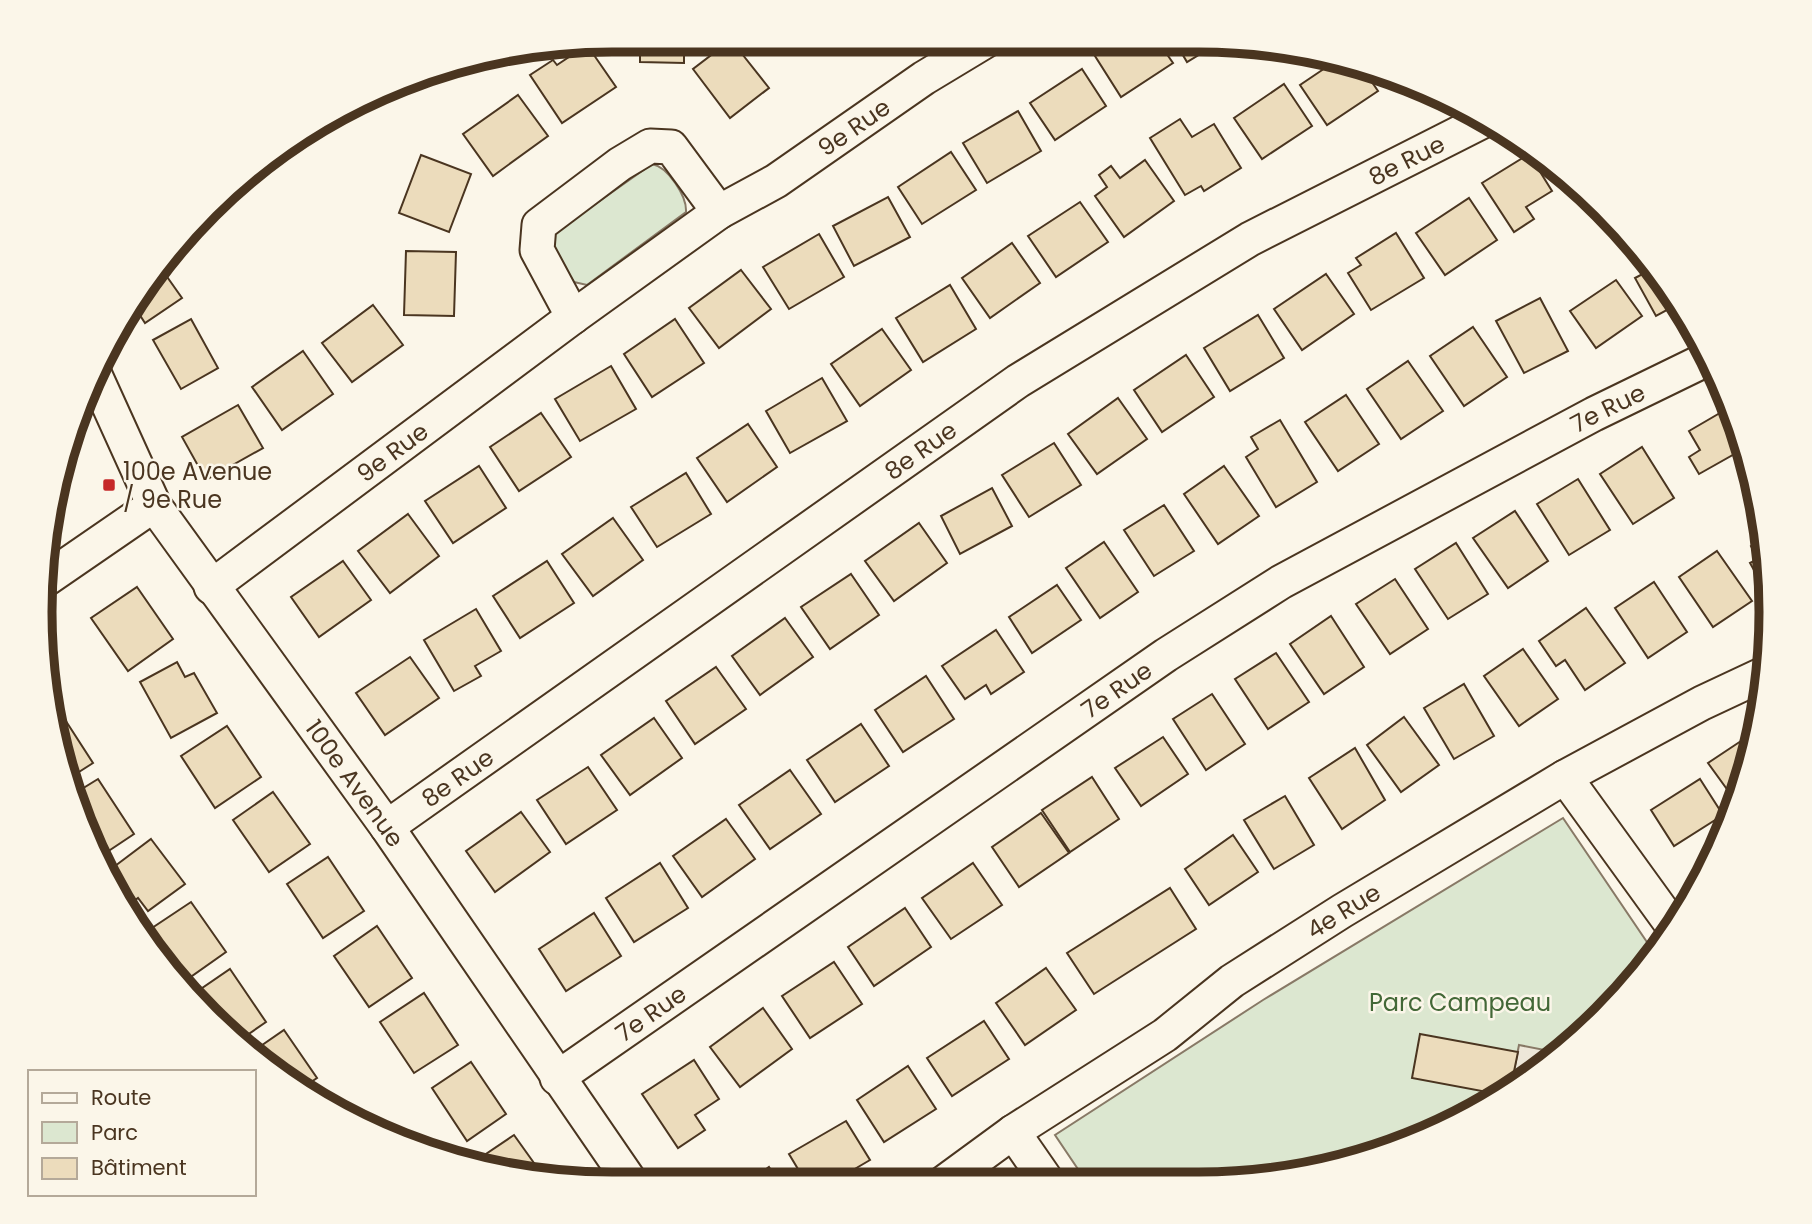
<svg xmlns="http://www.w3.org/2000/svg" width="1812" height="1224" font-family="Poppins,sans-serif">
<rect width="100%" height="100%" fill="#fbf6e9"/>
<g fill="#dce7d0" stroke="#887966" stroke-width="2">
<path d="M652,164C668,167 687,196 686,212L587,285L574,282L550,249V236Z"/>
<path d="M1563,818L1655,954L1605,1016L1518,1087L1419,1140L1312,1173L1200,1184H1088L1055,1135L1263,1000Z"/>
</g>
<path fill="#ede7d9" stroke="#887966" stroke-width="2" d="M1519,1045L1560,1053L1510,1091Z"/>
<g fill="#ecdcbc" stroke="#4a3520" stroke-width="2">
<path d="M623,40H684V63L640,62V54H623Z"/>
<path d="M731,40L769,88L730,118L693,69Z"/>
<path d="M1120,40H1157L1173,63L1121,97L1095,56Z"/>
<path d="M1174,40H1200L1220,42L1187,62Z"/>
<path d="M587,45L616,87L562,123L530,75L553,60L557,65Z"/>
<path d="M1337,60L1363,69L1378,91L1327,125L1300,85Z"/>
<path d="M1082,69L1106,106L1055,140L1030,103Z"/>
<path d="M1284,84L1312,126L1262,159L1234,118Z"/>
<path d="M518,95L548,136L493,176L463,134Z"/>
<path d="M1018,111L1041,151L987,183L963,143Z"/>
<path d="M1180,119L1192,137L1214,124L1241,168L1204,191L1201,186L1185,195L1150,138Z"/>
<path d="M951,152L976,190L922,224L898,187Z"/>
<path d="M1529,154L1552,191L1526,207L1534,219L1514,232L1482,183Z"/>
<path d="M421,155L471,174L449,232L399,213Z"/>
<path d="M1145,160L1174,201L1124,237L1095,196L1107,187L1099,175L1111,166L1120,178Z"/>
<path d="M1561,176L1587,195L1578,202Z"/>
<path d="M888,197L910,237L854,266L833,226Z"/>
<path d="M1469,198L1497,240L1445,275L1416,233Z"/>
<path d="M1080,202L1108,242L1056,277L1028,236Z"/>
<path d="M1396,233L1424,278L1371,310L1348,273L1361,265L1356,258Z"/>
<path d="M819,234L844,277L789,309L763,267Z"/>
<path d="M1012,243L1040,283L990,318L962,278Z"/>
<path d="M406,251L456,252L454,316L404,315Z"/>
<path d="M158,264L182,298L145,323L134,306Z"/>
<path d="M1654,268L1680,303L1656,316L1635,278Z"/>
<path d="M741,270L771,309L719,348L689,308Z"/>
<path d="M1326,274L1354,314L1302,350L1274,309Z"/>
<path d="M1616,280L1642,316L1596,348L1570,311Z"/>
<path d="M950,285L976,329L923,362L896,318Z"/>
<path d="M1540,298L1568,351L1524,373L1496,321Z"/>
<path d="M373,305L403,345L352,382L322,343Z"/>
<path d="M1258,315L1284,358L1230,391L1204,348Z"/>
<path d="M191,319L218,368L181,389L153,340Z"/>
<path d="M675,319L704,363L652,397L624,354Z"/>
<path d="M1473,327L1507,377L1464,406L1430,356Z"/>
<path d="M882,329L911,370L860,406L831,364Z"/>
<path d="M303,351L333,394L282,430L252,387Z"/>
<path d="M1186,355L1214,397L1162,432L1134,390Z"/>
<path d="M1408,361L1443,411L1401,439L1367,389Z"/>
<path d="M611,366L636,409L580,441L555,399Z"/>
<path d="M822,378L847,421L790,453L766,411Z"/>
<path d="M1346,395L1379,444L1338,471L1305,422Z"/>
<path d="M1118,398L1147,439L1097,474L1068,434Z"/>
<path d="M238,405L263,448L206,480L182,437Z"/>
<path d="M1732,406L1745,448L1699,474L1689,457L1700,450L1689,431Z"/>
<path d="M541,413L571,457L519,491L490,447Z"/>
<path d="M1280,420L1317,482L1276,507L1246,457L1258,449L1251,437Z"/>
<path d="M748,424L777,467L727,502L697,458Z"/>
<path d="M1054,443L1081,485L1029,517L1002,475Z"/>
<path d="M1642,447L1674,498L1633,524L1600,474Z"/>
<path d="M479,466L506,508L453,543L425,501Z"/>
<path d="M1224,466L1259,516L1218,544L1184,494Z"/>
<path d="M686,473L711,514L657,547L631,507Z"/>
<path d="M1578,479L1610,530L1569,555L1537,504Z"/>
<path d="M992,488L1012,526L960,554L941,516Z"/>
<path d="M1164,505L1194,551L1154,576L1124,530Z"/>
<path d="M1515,511L1548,561L1508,588L1473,538Z"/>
<path d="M408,514L439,556L390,593L358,551Z"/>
<path d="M613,518L643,560L593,596L562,554Z"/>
<path d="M919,523L947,563L894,601L865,561Z"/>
<path d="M1764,538L1770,599L1750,563L1758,559L1751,546Z"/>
<path d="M1104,542L1138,592L1100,618L1066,568Z"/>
<path d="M1456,543L1488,594L1448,619L1415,569Z"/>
<path d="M1717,551L1752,601L1713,627L1679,577Z"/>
<path d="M343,561L371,600L319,637L291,597Z"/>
<path d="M547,561L574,603L520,638L493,596Z"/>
<path d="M851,574L879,615L830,649L801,607Z"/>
<path d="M1395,579L1428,629L1390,654L1356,604Z"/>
<path d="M1654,582L1687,632L1648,658L1615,608Z"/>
<path d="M1057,585L1081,620L1032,653L1009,617Z"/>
<path d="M137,587L173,639L128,671L91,618Z"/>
<path d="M1586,608L1625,663L1585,690L1565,660L1556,666L1539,641Z"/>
<path d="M476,609L501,651L475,666L481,676L454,691L424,640Z"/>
<path d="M1331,616L1364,667L1324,694L1290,644Z"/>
<path d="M785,618L813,657L760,695L732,656Z"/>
<path d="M996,630L1024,672L991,694L986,685L965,699L942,666Z"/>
<path d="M1523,649L1558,699L1519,726L1484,676Z"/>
<path d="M1276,653L1309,702L1268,729L1235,679Z"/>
<path d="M410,657L439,698L385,735L356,693Z"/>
<path d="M177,662L185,677L194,673L217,713L171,738L140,682Z"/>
<path d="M716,667L746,709L695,744L666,701Z"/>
<path d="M926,676L954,719L903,752L875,710Z"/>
<path d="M1464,684L1494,736L1454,759L1424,708Z"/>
<path d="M1212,694L1245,744L1206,770L1173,719Z"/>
<path d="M62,715L93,763L71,777L51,724Z"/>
<path d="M1404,717L1439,765L1401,792L1367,745Z"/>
<path d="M654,718L682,758L630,795L601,755Z"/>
<path d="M861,724L889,766L835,802L807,760Z"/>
<path d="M227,726L261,777L215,808L181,756Z"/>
<path d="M1163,737L1188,774L1141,806L1115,768Z"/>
<path d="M1747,737L1754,747L1737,803L1708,763Z"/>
<path d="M1355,748L1385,800L1342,829L1309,778Z"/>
<path d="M588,767L617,810L566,844L537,800Z"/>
<path d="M790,770L821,814L770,849L739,805Z"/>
<path d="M1092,777L1119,819L1070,852L1042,810Z"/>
<path d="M98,779L134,834L101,856L77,792Z"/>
<path d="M1700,779L1723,815L1674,846L1651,810Z"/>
<path d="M273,792L310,844L269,872L233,820Z"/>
<path d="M1285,796L1314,845L1274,869L1244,820Z"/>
<path d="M521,812L550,852L495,892L466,851Z"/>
<path d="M1041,813L1069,853L1019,887L992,847Z"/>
<path d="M726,819L755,859L702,897L673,856Z"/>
<path d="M1233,835L1258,872L1209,905L1185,869Z"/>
<path d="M151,839L185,884L148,911L138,898L125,908L117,898L107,872Z"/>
<path d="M328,857L364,911L323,938L287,884Z"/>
<path d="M660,863L688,908L634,942L606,898Z"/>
<path d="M973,863L1002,905L951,939L922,898Z"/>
<path d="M1170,888L1196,929L1094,994L1067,953Z"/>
<path d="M191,902L226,952L182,983L164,959L167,957L149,930Z"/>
<path d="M905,908L931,947L874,986L848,947Z"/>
<path d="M594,913L621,956L566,991L539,949Z"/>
<path d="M377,926L412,978L369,1007L334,956Z"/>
<path d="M834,962L862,1004L810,1038L782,996Z"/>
<path d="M1046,968L1076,1010L1025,1045L996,1003Z"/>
<path d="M230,969L266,1022L240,1040L208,1017L192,995Z"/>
<path d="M424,993L458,1045L414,1073L380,1022Z"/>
<path d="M763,1008L792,1049L740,1087L710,1047Z"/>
<path d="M984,1021L1009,1059L952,1096L927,1058Z"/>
<path d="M284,1030L317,1078L305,1086L255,1050Z"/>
<path d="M1420,1034L1518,1052L1510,1091L1503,1095L1412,1078Z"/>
<path d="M694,1060L719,1099L695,1115L705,1130L678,1148L642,1094Z"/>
<path d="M471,1062L506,1114L467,1141L432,1088Z"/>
<path d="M908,1066L936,1109L884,1142L857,1100Z"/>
<path d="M846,1121L870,1160L829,1184H807L789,1154Z"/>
<path d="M514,1135L544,1177L501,1173L474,1162Z"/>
<path d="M769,1167L781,1184H745Z"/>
</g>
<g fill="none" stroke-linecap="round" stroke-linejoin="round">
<g stroke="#4a3520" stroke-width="37">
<g id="minor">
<path d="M573,317L537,250L539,225L620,164L650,146L671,147L719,212"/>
<path id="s1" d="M95,375L154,505L387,827L632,1184"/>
<path d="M42,582L154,505"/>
<path id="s2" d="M211,587L573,317L719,212L776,181L924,78L987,40"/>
<path d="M1565,777L1675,929"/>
<path id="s3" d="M387,827L1018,381L1250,239L1483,121"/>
<path id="s4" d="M557,1078L1166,655L1281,582L1594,414L1709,358"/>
<path d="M1013,1132L1049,1184"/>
<path id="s5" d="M942,1184L1013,1132L1165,1035L1232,981L1342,911L1565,777L1702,703L1766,673"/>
</g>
</g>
<use href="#minor" stroke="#fbf6e9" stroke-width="33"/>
</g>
<rect fill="#c62828" stroke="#fbf6e9" stroke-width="2.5" x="102" y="478" width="14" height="14" rx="3.5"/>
<g text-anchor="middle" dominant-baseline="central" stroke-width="5" stroke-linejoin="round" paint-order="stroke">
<g font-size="24" fill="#4a3520" stroke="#fbf6e9">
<text stroke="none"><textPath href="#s2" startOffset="791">9e Rue</textPath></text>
<text stroke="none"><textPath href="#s3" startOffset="1220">8e Rue</textPath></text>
<text stroke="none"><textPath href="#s4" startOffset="1248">7e Rue</textPath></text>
<text stroke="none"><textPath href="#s3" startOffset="653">8e Rue</textPath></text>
<text stroke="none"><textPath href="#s2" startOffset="226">9e Rue</textPath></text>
<text stroke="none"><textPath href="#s4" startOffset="681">7e Rue</textPath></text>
<text stroke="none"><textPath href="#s3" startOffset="86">8e Rue</textPath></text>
<text stroke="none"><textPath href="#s1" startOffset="486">100e Avenue</textPath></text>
<text stroke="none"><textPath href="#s5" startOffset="486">4e Rue</textPath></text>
<text stroke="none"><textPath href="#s4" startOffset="114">7e Rue</textPath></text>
</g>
<g font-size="24" fill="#4a3520" stroke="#fbf6e9" text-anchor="start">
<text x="123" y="471">100e Avenue<tspan x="123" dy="28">/ 9e Rue</tspan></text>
</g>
<g font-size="24" fill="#436837" stroke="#fbf6e9">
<text x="1460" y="1002">Parc Campeau</text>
</g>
</g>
<path d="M0 0H1812V1224H0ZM612 52H1199A560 560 0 0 1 1759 612V612A560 560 0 0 1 1199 1172H612A560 560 0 0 1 52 612V612A560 560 0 0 1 612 52Z" fill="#fbf6e9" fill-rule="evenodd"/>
<path fill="none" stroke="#4a3520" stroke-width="9" d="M612 52H1199A560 560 0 0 1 1759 612V612A560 560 0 0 1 1199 1172H612A560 560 0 0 1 52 612V612A560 560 0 0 1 612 52Z"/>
<rect x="28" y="1070" width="228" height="126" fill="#fbf6e9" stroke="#b4a999" stroke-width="2"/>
<rect x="42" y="1093" width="35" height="10" fill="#fbf6e9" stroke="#b4a999" stroke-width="2"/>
<text x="91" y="1105" font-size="21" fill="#4a3520">Route</text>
<rect x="42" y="1122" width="35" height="21" fill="#dce7d0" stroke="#b4a999" stroke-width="2"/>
<text x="91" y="1140" font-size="21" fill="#4a3520">Parc</text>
<rect x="42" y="1158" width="35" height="21" fill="#ecdcbc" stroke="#b4a999" stroke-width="2"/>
<text x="91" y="1175" font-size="21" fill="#4a3520">Bâtiment</text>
</svg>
